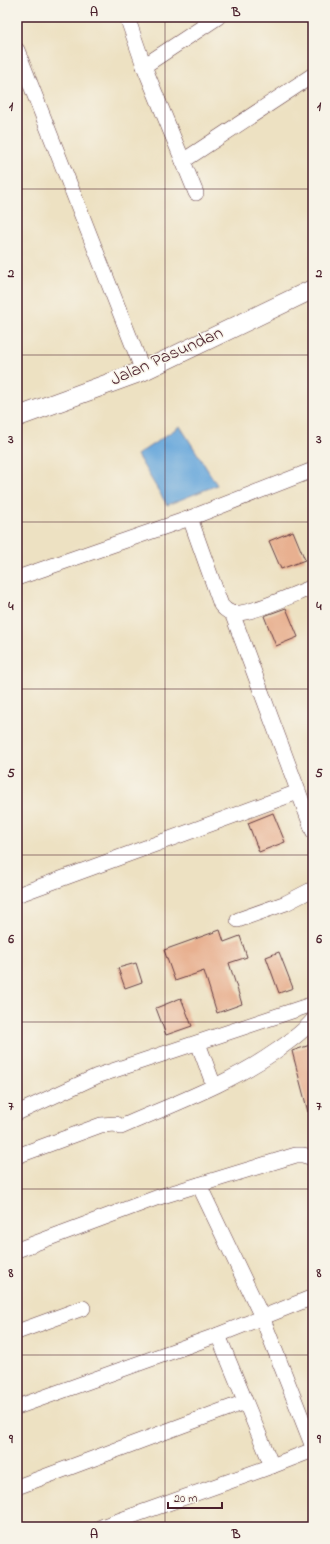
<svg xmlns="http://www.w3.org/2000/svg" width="330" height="1544" font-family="'Indie Flower',sans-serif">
<rect width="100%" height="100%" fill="#f7f3e8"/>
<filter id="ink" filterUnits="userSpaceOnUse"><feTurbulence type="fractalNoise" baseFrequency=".025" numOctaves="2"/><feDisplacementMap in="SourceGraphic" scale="8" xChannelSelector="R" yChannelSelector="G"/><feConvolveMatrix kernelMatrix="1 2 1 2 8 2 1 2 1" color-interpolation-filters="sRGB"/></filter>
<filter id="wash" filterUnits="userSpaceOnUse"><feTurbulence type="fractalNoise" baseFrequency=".012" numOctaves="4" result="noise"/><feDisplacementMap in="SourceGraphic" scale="16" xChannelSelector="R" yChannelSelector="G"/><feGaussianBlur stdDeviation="0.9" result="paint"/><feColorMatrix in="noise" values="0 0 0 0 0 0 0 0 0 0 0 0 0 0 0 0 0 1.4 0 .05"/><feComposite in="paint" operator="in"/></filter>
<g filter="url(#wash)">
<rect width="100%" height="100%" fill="#ede1c2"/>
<path fill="#68a7db" stroke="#596383" d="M180,426L217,485L167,505L137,455Z"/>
<g id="blocks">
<g fill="#e8b090">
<path d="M293,531L305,560L281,569L269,541Z"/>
<path d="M286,608L298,637L276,646L264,616Z"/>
<path d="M273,813L285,842L259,852L248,823Z"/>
<path d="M220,930L224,942L240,936L247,957L229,963L242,1004L217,1013L204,971L175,981L164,950Z"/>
<path d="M279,952L293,988L279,993L266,957Z"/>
<path d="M136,963L142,982L125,988L118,968Z"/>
<path d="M181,998L192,1026L166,1035L156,1008Z"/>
<path d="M313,1044V1111L308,1112L292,1051Z"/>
</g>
</g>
</g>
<g filter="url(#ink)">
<use href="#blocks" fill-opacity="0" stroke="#623c42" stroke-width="1"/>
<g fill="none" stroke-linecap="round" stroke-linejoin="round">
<g stroke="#623c42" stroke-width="16">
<g id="minor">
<path d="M127,17L144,66L196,193"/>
<path d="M17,50L143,371"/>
<path d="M144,66L218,17"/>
<path d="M183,161L313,75"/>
<path d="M190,518L221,605C224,609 227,611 231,613C247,617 296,593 313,587"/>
<path d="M17,578L190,518L313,470"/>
<path d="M232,613L313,831"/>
<path d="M17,895L298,792"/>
<path d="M238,920L286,903L313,889"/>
<path d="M198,1043L214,1086"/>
<path d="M17,1113L97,1076L313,1004"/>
<path d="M17,1156L101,1125L116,1124L121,1127C173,1104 229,1084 276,1051C289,1042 303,1032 313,1020"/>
<path d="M199,1185L262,1317L313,1447"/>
<path d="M17,1250L156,1198L296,1155H303L313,1158"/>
<path d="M17,1332L83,1308"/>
<path d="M218,1335L272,1466"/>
<path d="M17,1407L218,1335L313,1297"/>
<path d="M17,1487L245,1402"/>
<path d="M101,1527L272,1466L313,1450"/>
</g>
</g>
<g stroke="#623c42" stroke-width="20">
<path id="tertiary" d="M17,417L143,371L313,289"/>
</g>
<use href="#minor" stroke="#fff" stroke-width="15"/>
<use href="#tertiary" stroke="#fff" stroke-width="19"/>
</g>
</g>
<path fill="none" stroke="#4a1f2b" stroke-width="1" stroke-opacity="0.55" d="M165,17V1527M17,189H313M17,355H313M17,522H313M17,689H313M17,855H313M17,1022H313M17,1189H313M17,1355H313"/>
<g text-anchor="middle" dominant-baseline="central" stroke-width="3" stroke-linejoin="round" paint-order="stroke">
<g font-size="18" fill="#4a1f2b" stroke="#f7f3e8">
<text transform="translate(167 357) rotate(-24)">Jalan Pasundan</text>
</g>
</g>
<rect width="330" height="1544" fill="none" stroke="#f7f3e8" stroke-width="44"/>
<path d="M168 1502v6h54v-6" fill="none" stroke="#4a1f2b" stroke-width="2"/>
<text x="174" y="1502" font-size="12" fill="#4a1f2b" stroke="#f7f3e8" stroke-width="3" paint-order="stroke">20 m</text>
<rect x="22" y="22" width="286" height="1500" fill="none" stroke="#4a1f2b" stroke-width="1.5"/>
<g font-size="13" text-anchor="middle" font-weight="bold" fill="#4a1f2b">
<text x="94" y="16">A</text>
<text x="236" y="16">B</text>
<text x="11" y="110">1</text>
<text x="319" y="110">1</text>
<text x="11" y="277">2</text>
<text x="319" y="277">2</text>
<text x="11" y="443">3</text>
<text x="319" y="443">3</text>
<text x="11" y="610">4</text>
<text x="319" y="610">4</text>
<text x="11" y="777">5</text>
<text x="319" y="777">5</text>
<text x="11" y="943">6</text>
<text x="319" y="943">6</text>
<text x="11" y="1110">7</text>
<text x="319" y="1110">7</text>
<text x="11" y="1277">8</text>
<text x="319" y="1277">8</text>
<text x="11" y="1443">9</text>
<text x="319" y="1443">9</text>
<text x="94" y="1538">A</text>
<text x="236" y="1538">B</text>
</g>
</svg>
